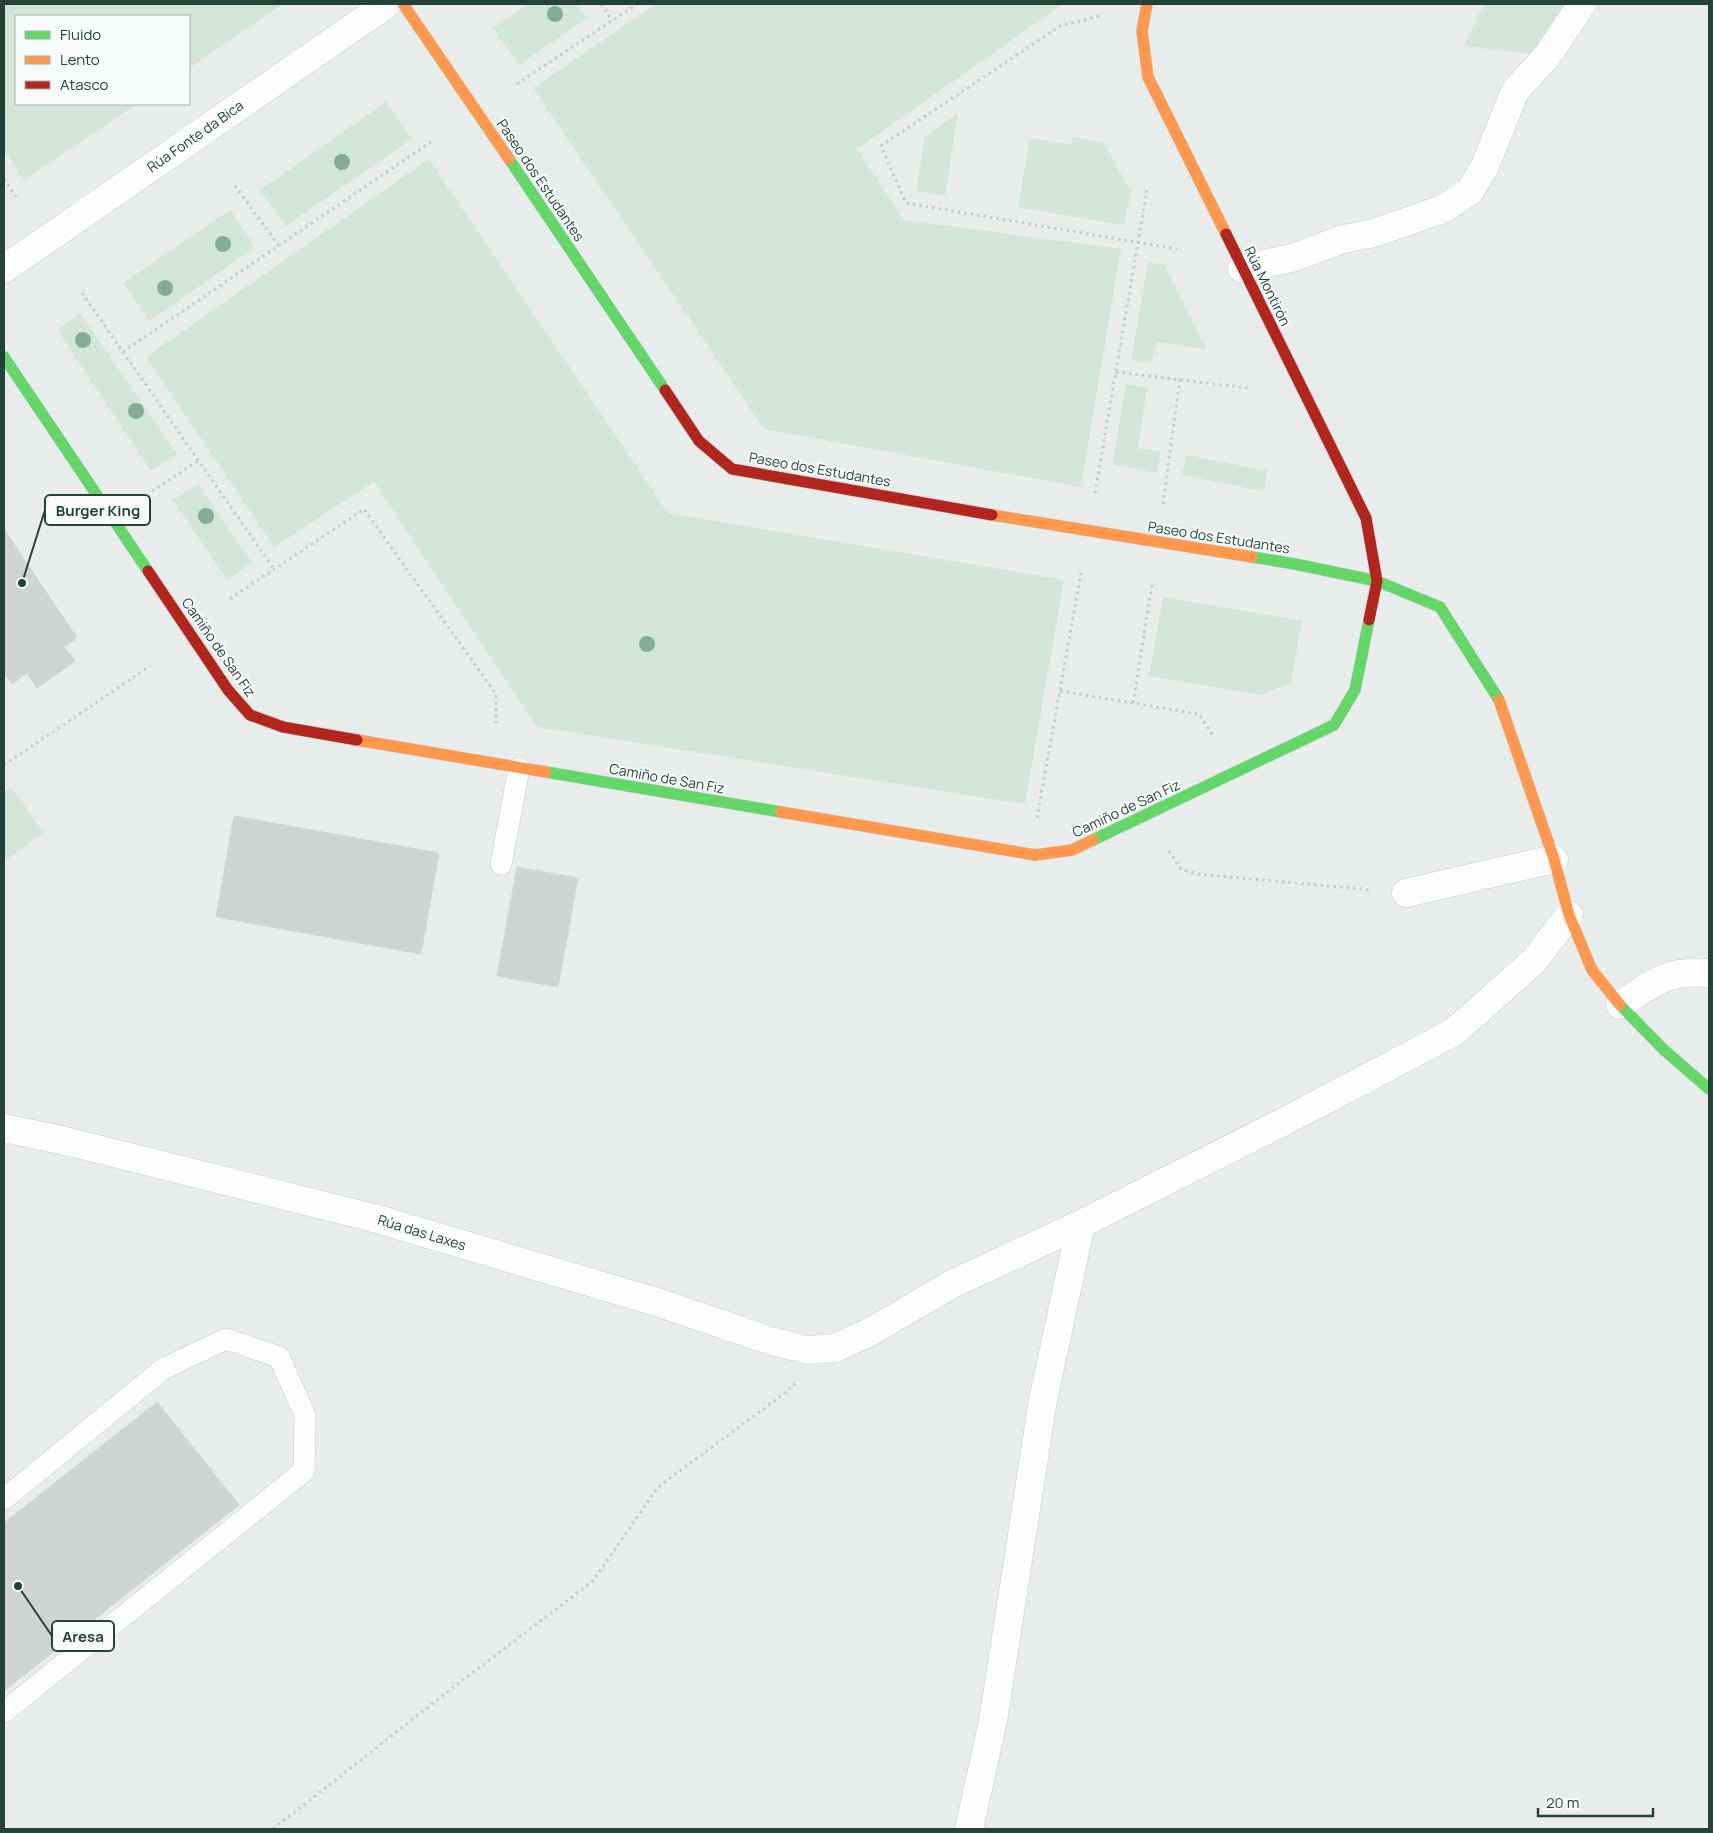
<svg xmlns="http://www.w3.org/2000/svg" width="1713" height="1833" font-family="Manrope,sans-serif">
<rect width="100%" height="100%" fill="#e8edeb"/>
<g fill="#d1e6d8">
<path d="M4,4H283L189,68V16H16V104H137L24,180L4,151Z"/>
<path d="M528,4H577L587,18L519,65L493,28Z"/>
<path d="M656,4H1063L857,149L904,220L1121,249L1081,487L764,429L533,88Z"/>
<path d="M1484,4H1567L1530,54L1464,46Z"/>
<path d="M386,102L412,139L286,226L260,190Z"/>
<path d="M958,113L945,196L916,191L925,137Z"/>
<path d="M1073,137L1104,143L1131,191L1124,225L1018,207L1030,138L1071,145Z"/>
<path d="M429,159L668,513L1064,580L1025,804L537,727L374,482L274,547L146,357Z"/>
<path d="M230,210L255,247L150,321L123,283Z"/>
<path d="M1148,262L1165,265L1206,349L1157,342L1151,363L1131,360Z"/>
<path d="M80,313L177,454L151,471L57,330Z"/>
<path d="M1126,384L1147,388L1138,448L1161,452L1157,473L1112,464Z"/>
<path d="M1186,455L1267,471L1264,491L1182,475Z"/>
<path d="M198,484L252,563L227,580L173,500Z"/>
<path d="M1163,597L1302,621L1291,683L1261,695L1149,676Z"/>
<path d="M11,787L44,833L4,861V792Z"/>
</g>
<g fill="#cfd4d2" stroke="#d1d6d4">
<path d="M4,529L77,638L64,647L75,661L37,688L27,673L12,684L4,673Z"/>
<path d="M234,816L439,853L421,954L216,917Z"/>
<path d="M517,867L578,878L558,987L497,976Z"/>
<path d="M157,1402L239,1505L4,1691V1523Z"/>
</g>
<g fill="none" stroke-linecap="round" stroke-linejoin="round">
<g stroke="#c5cac8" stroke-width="22">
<g id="lane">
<path d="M501,864L519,768"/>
<path d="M4,1499L163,1369L226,1339L279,1357L305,1415L304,1471L4,1712"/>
</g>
</g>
<g stroke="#c5cac8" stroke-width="29">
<g id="street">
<path d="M4,269L387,4"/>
<path d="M1242,269L1295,257L1340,240L1374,233L1443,209L1470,191L1485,166L1515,91L1547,56L1582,4"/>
<path d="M1406,893L1554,859"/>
<path d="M1620,1005C1654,982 1667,970 1709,973"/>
<path d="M4,1128L70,1142L374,1218L660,1303L771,1341L808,1350L835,1348L870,1332L952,1284L1081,1224L1293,1117L1454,1032L1534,961L1569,915"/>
<path d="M969,1829L993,1721L1043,1400L1081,1224"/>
</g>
</g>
<g stroke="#c3cbc8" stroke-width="12">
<g id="fast">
<path d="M509,159L665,390"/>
<path d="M4,357L148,571"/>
<path d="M1252,557L1295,564L1377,581L1440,607L1499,700"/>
<path d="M546,772L781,812"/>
<path d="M1093,840L1334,725L1355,690L1369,620"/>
<path d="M1620,1005L1663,1049L1709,1089"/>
</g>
</g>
<g stroke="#c3cbc8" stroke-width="12">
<g id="slow">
<path d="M403,4L509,159"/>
<path d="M1147,4L1142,31L1148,77L1226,234"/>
<path d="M992,515L1252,557"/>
<path d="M1499,700L1554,859L1569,915L1592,970L1620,1005"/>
<path d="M357,740L546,772"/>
<path d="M781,812L1035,855L1072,850L1093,840"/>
</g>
</g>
<g stroke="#c3cbc8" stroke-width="12">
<g id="jam">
<path d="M1226,234L1366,518L1377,581L1369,620"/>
<path d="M665,390L699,441L732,469L992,515"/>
<path d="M148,571L228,690L250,715L283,727L357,740"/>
</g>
</g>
<g stroke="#c3ccca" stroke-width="3" stroke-dasharray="2.5 4" stroke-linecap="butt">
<path d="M601,4L612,21"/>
<path d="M1099,16L1060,26L881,146L906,203L1177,249"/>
<path d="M517,84L637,4"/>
<path d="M4,179L16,197"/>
<path d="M235,186L279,246"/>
<path d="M82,293L274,569"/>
<path d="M123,352L432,141"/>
<path d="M1116,372L1248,388"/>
<path d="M152,491L198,461"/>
<path d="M1095,493L1147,190"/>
<path d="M1163,504L1180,379"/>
<path d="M230,599L364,509L496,694V723"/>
<path d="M1060,691L1199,714L1214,737"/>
<path d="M1133,703L1152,585"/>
<path d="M4,765L150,666"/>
<path d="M1037,818L1081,573"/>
<path d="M1169,851L1181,869L1197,874L1372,890"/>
<path d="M273,1829L446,1693L593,1581L658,1487L781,1396L797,1382"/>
</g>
<use href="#lane" stroke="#fcfcfc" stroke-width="21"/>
<use href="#street" stroke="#fcfcfc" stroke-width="28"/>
<use href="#fast" stroke="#63d668" stroke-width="11"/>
<use href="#slow" stroke="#ff974d" stroke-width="11"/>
<use href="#jam" stroke="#b3261e" stroke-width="11"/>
</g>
<g fill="#81ae93">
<circle cx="555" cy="14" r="8"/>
<circle cx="342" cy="162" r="8"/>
<circle cx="223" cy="244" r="8"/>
<circle cx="165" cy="288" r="8"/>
<circle cx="83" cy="340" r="8"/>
<circle cx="136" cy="411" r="8"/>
<circle cx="206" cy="516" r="8"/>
<circle cx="647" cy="644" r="8"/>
</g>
<g text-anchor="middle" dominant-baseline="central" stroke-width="4" stroke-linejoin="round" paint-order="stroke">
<g font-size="14" fill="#24423a" stroke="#f7fbf9">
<text transform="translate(195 136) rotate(-35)">Rúa Fonte da Bica</text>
<text transform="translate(541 180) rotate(56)">Paseo dos Estudantes</text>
<text transform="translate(1268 286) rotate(64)">Rúa Montirón</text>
<text transform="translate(820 469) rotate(10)">Paseo dos Estudantes</text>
<text transform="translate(1219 537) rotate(9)">Paseo dos Estudantes</text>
<text transform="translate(219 647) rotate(55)">Camiño de San Fiz</text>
<text transform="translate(667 778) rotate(10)">Camiño de San Fiz</text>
<text transform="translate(1126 808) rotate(-25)">Camiño de San Fiz</text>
<text transform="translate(422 1232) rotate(17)">Rúa das Laxes</text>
</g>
</g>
<path fill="none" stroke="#24423a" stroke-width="2" d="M22 583L45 510M18 1586L52 1636"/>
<g fill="#24423a" stroke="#f7fbf9" stroke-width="2">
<circle cx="22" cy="583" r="5"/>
<circle cx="18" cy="1586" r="5"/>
</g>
<g fill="#f7fbf9" stroke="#24423a" stroke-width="2">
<rect x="45" y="495" width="105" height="30" rx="5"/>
<rect x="52" y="1621" width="62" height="30" rx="5"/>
</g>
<g font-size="15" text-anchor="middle" font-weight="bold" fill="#24423a">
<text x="98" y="516">Burger King</text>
<text x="83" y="1642">Aresa</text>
</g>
<rect width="1713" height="1833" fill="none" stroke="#24423a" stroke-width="10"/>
<rect x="15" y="15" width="175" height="90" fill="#f7fbf9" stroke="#a3b1ad"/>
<rect x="25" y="31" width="25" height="8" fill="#63d668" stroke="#a3b1ad"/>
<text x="60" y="40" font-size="15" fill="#24423a">Fluido</text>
<rect x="25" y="56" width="25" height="8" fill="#ff974d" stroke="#a3b1ad"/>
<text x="60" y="65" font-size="15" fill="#24423a">Lento</text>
<rect x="25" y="81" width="25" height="8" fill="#b3261e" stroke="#a3b1ad"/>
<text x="60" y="90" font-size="15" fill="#24423a">Atasco</text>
<path d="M1538 1808v8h115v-8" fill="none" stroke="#24423a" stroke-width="2.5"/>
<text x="1546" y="1808" font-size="15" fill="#24423a" stroke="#f7fbf9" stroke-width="4" paint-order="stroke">20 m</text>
</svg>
